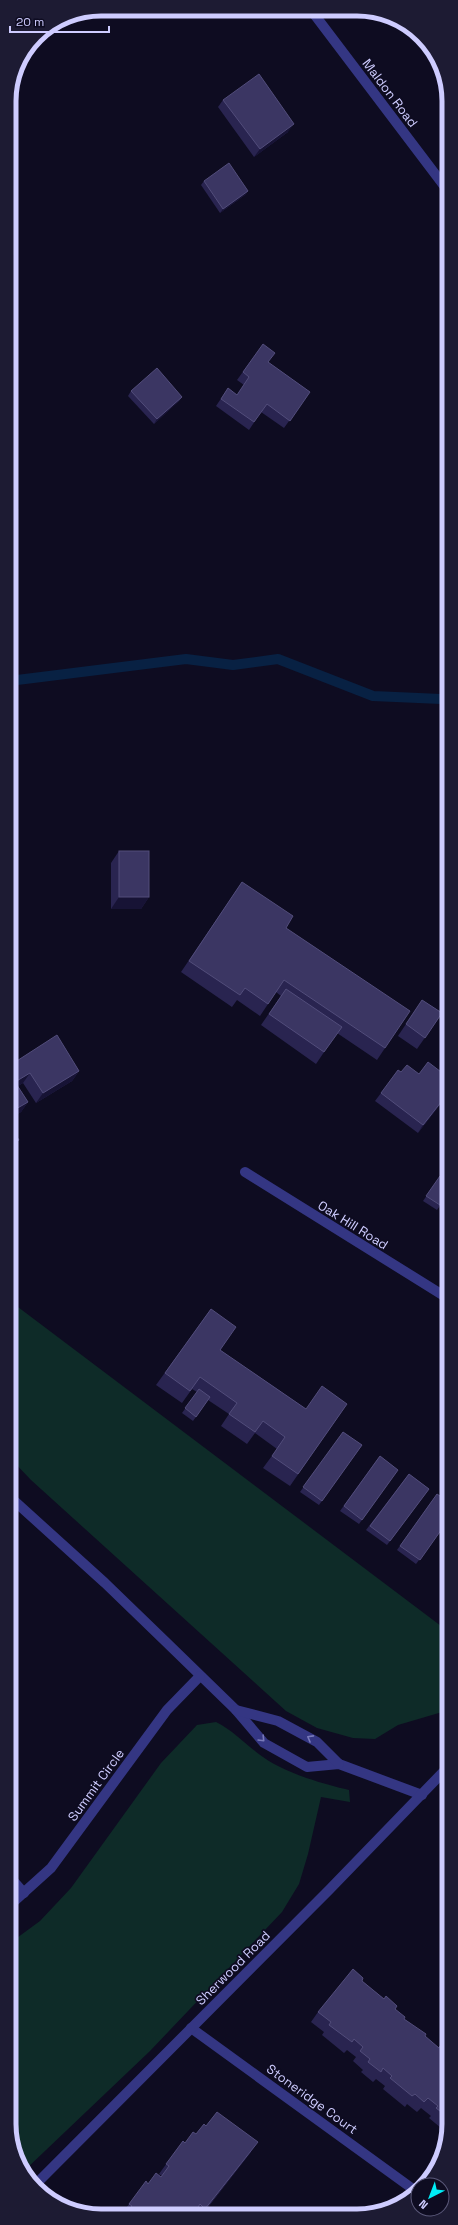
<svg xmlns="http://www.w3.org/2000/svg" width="458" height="2225" font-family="'Space Grotesk',sans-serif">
<rect width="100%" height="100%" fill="#0e0c21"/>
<g fill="#0e2b28">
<path d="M10,1301L449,1632V1710L398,1725L375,1739L353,1738L317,1728L286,1711L31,1480L10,1458Z"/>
<path d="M216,1722C234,1731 247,1746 263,1757C285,1773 323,1784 349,1790L350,1802L321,1797L308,1854L299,1884L282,1912L150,2051L25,2170L10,2136V1943L40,1921L71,1888L161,1763L197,1725Z"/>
</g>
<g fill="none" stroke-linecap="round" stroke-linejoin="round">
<path stroke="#082143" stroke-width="10" d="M9,681L186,659L233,665L278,659L373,696L441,699L448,701"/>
<g stroke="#343683" stroke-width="10">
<path d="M311,10L448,191"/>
<path d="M245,1172L449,1299"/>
<path d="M10,1497L105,1583L165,1641L236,1710L264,1743L307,1767L339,1764L422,1795"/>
<path d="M236,1710L278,1721L317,1742L339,1764"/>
<path d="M10,1877L24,1893"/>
<path d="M10,1905L51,1868L167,1710L200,1676"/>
<path d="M191,2028L417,2192"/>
<path d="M34,2186L329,1890L449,1766"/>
</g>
</g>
<g fill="#292450">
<path d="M223,100L288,132L254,157L218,107Z"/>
<path d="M204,181L248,191L245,195L220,213L201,185Z"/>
<path d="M263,344L268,362L310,392L284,428L261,412L249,430L216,406L228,388L237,395L244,385L237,380Z"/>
<path d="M131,391L182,397L179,401L154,424L128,396Z"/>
<path d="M119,851L149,897L141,909H111V863Z"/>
<path d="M242,882L286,928L385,1048L377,1060L337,1033L316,1064L261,1025L281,996L276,992L260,1016L237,1000L232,1007L181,972Z"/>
<path d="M422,1000L442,1013L417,1049L398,1036Z"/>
<path d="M9,1066L79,1071L72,1081L36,1103L23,1083L18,1086L28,1102L21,1112L9,1119Z"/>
<path d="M401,1072L449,1078V1093L418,1133L375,1101L381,1093Z"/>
<path d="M440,1176L449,1193L437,1210L423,1201Z"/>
<path d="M211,1309L220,1350L306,1409L347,1404L290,1486L263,1468L277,1449L255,1433L247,1444L221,1426L229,1414L208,1400L193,1421L182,1413L197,1392L192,1389L182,1403L156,1385Z"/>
<path d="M343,1432L362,1445L319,1505L300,1492Z"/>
<path d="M380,1456L398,1470L359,1524L340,1511Z"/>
<path d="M409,1474L429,1489L387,1545L366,1530Z"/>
<path d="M437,1494L449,1520L416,1564L397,1550Z"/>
<path d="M362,1981L384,1999L397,2006L395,2009L404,2019L439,2048L449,2053V2130L447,2133L429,2118L431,2116L421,2108L417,2112L407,2104L405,2107L383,2089L385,2086L376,2079L373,2082L361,2072L363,2070L353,2061L356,2057L347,2050L344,2053L322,2035L324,2032L311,2022L318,2012Z"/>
<path d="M196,2134L251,2152L202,2215L123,2214H122L129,2204L148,2184L161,2177L162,2176L159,2174L183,2141L185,2143Z"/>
</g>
<g fill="#171335">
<path d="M294,124L288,132L254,157L260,149Z"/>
<path d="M248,191L245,195L220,213L223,209Z"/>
<path d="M182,397L179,401L154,424L157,419Z"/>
<path d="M119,897H149L141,909H111Z"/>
<path d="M79,1071L72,1081L36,1103L43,1093Z"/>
<path d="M30,1073L23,1083L9,1091L15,1082Z"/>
<path d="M449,1092V1093L418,1133L423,1125Z"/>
<path d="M28,1102L21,1112L9,1119V1113Z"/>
<path d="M19,1140L12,1150L9,1152V1146Z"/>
<path d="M258,2142L251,2152L201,2215L205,2209Z"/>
</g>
<g fill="#3b3663" stroke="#524d7b">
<path d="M259,74L294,124L260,149L223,100Z"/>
<path d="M229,163L248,191L223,209L204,181Z"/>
<path d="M263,344L275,353L268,362L310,392L290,421L267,404L254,422L221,399L228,388L237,395L249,377L243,372Z"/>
<path d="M157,368L182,397L157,419L131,391Z"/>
<rect x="119" y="851" width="30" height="46"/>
<path d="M242,882L293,916L286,928L410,1011L385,1048L284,980L268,1004L245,988L240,995L189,961Z"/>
<path d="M286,989L342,1027L324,1052L269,1014Z"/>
<path d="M422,1000L442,1013L425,1038L406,1024Z"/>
<path d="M57,1035L79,1071L43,1093L30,1073L15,1082L28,1102L9,1113V1066Z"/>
<path d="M428,1062L449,1078V1092L423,1125L381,1093L398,1070L401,1072L407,1065L419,1074Z"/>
<path d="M9,1125L19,1140L9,1146Z"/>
<path d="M440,1176L449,1182V1193L440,1205L426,1196Z"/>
<path d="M211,1309L236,1327L220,1350L306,1409L322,1386L347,1404L298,1474L272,1456L285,1437L263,1421L255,1432L229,1414L237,1403L200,1377L190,1391L165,1373Z"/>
<path d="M199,1389L210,1397L196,1417L185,1408Z"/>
<path d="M343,1432L362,1445L322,1501L303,1487Z"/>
<path d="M380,1456L398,1470L362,1520L344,1506Z"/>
<path d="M409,1474L429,1489L390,1541L370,1526Z"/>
<path d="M437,1494L449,1502V1519L420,1560L400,1546Z"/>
<path d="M353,1969L363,1978L362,1981L384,1999L386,1996L397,2006L395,2009L405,2017L404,2019L426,2034L425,2036L439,2048L440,2046L449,2053V2118L436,2108L438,2106L428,2098L424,2102L415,2094L412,2096L390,2078L392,2076L383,2068L381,2072L368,2062L370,2059L360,2051L363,2047L354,2039L352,2042L329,2025L331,2022L318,2012Z"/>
<path d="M217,2112L258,2142L205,2209L200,2204L193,2215L190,2213L189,2215L126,2214L132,2206L129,2204L146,2181L148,2184L156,2173L161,2177L169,2166L166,2164L183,2141L185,2143L193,2132L196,2134L204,2124L206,2126Z"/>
<path d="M118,2212L121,2214H116Z"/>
</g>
<defs><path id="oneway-chevron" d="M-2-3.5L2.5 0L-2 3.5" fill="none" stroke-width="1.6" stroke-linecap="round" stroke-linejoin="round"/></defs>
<g stroke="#797abb">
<use href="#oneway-chevron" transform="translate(310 1738) rotate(-151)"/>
<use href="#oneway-chevron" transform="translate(262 1739) rotate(46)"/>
</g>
<g text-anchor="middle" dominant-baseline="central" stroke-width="3.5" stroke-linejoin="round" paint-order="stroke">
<g font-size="13" fill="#ceccff" stroke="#0e0c21">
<text transform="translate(390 93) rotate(53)">Maldon Road</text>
<text transform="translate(353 1225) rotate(32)">Oak Hill Road</text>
<text transform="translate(96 1785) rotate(-54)">Summit Circle</text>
<text transform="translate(233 1968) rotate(-45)">Sherwood Road</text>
<text transform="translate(312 2099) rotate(36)">Stoneridge Court</text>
</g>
</g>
<path d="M0 0H458V2225H0ZM101 16H357A85 85 0 0 1 442 101V2124A85 85 0 0 1 357 2209H101A85 85 0 0 1 16 2124V101A85 85 0 0 1 101 16Z" fill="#1d1b33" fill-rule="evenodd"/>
<path fill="none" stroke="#ceccff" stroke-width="5" d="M101 16H357A85 85 0 0 1 442 101V2124A85 85 0 0 1 357 2209H101A85 85 0 0 1 16 2124V101A85 85 0 0 1 101 16Z"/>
<g transform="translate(430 2197) rotate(222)"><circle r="19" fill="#0e0c21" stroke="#5b597a"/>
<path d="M0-3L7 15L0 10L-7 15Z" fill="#00edf7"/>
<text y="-6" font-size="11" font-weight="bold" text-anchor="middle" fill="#ceccff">N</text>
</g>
<path d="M10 26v6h99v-6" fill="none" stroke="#ceccff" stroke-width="2"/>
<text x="16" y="26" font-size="12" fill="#ceccff" stroke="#0e0c21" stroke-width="3" paint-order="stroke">20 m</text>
</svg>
